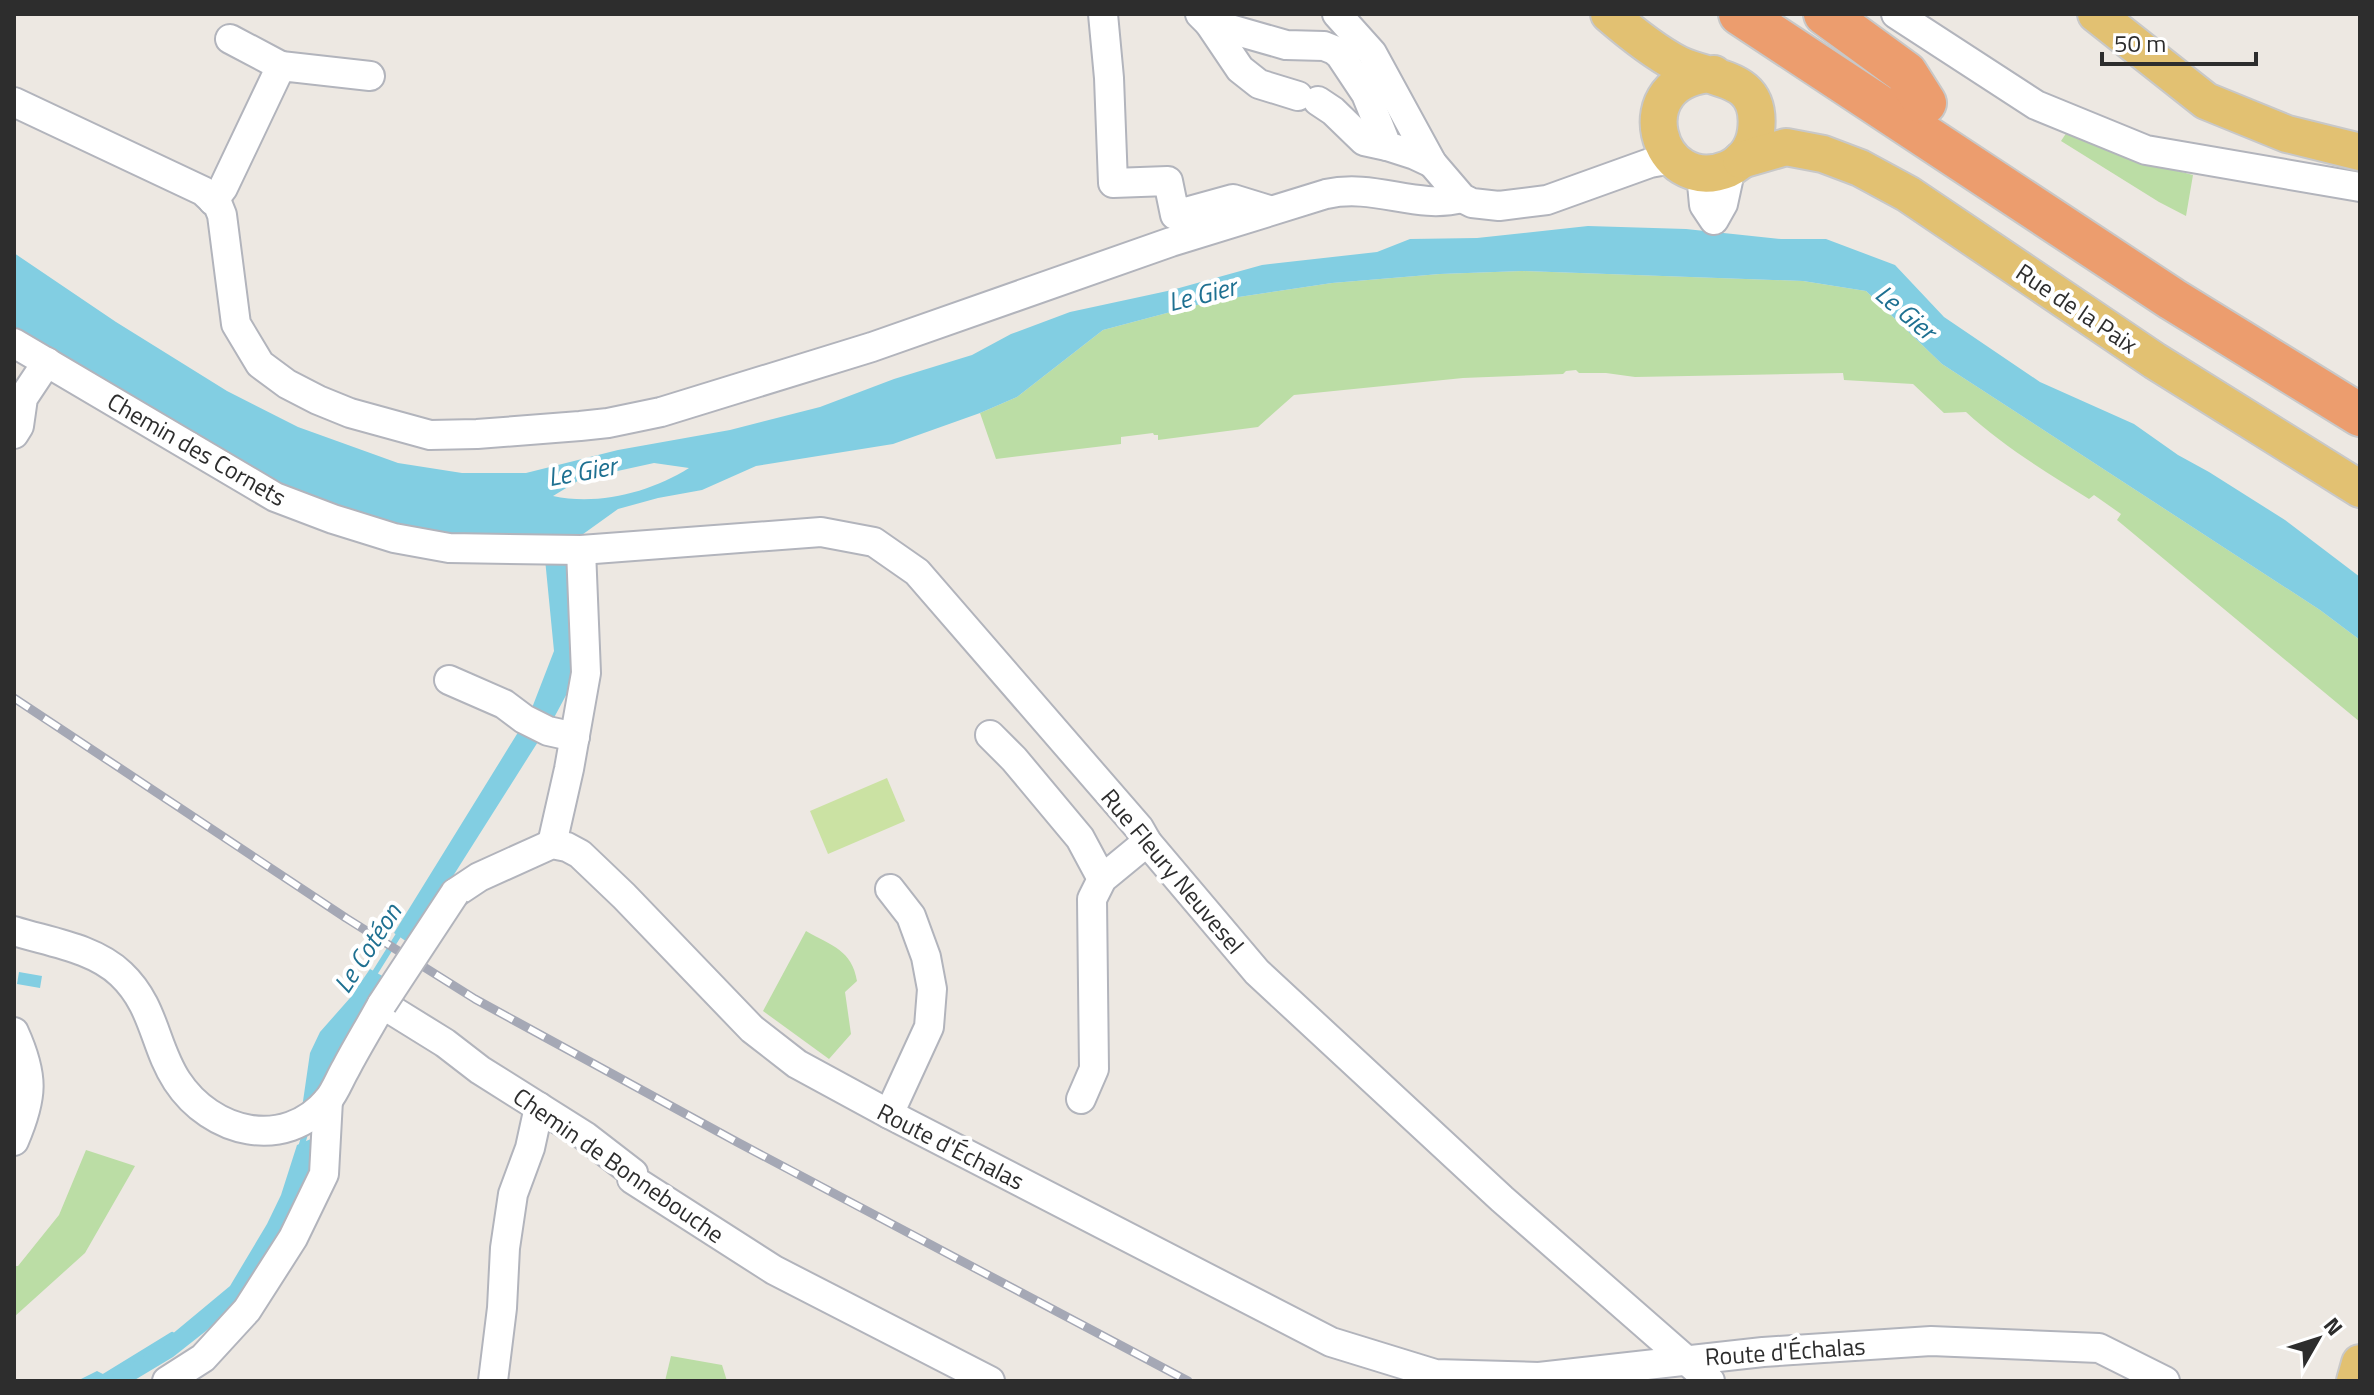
<svg xmlns="http://www.w3.org/2000/svg" width="2374" height="1395" font-family="'Titillium Web',sans-serif">
<rect width="100%" height="100%" fill="#ede8e2"/>
<g fill="#bbdda5">
<path d="M2067,132L2128,158L2193,175L2186,216L2159,202L2061,141Z"/>
<path d="M1522,271L1803,281L1866,291L1942,364L2320,610L2360,640V722L2117,520L2121,514L2094,495L2089,499C2046,472 2003,446 1966,412L1944,413L1913,384L1844,380L1843,373L1635,377L1606,373H1579L1576,370L1566,371L1563,374L1463,378L1294,395L1258,427L1158,440V435H1154L1153,433L1121,437V444L996,459L980,413L1017,397L1103,330L1212,301L1332,283L1440,274Z"/>
<path d="M806,931C832,946 852,950 857,981L845,992L851,1034L829,1059L763,1011Z"/>
<path d="M86,1150L135,1166L85,1253L14,1317V1266H18L59,1215Z"/>
<path d="M671,1356L722,1365L727,1381H665Z"/>
</g>
<path fill="#cbe2a3" d="M887,778L905,821L828,854L810,811Z"/>
<g fill="#82cee2" fill-rule="evenodd">
<path d="M1588,226L1686,229L1781,239H1826L1895,265L1944,317L2040,382L2134,424L2178,455L2209,472L2285,520L2360,577V640L2320,610L1942,364L1866,291L1803,281L1522,271L1440,274L1332,283L1212,301L1103,330L1017,397L980,413L893,444L756,466L702,490L658,498L618,509L579,537L575,650L571,686L549,727L541,737L410,944L394,933L530,713L554,651L545,559L505,538L426,531L322,507L257,477L14,331V253L116,322L227,391L298,427L398,463L462,473H526L618,450L730,430L820,407L894,379L972,355L1011,334L1070,312L1172,290L1262,265L1377,252L1410,239L1477,238ZM654,463L689,468C651,492 598,506 553,496L581,479Z"/>
<path d="M370,969L386,978L328,1090L301,1115L310,1053L320,1032L350,998Z"/>
<path d="M19,972L42,976L40,988L17,984Z"/>
<path d="M320,1135L302,1207L237,1304L211,1327L173,1357L133,1381H77L97,1371L107,1376L159,1345L230,1286L267,1224L281,1195L297,1145Z"/>
</g>
<g fill="none" stroke-linecap="round" stroke-linejoin="round">
<g stroke="#82cee2" stroke-width="6">
<path d="M371,979L401,931"/>
<path d="M300,1151L307,1127"/>
<path d="M97,1381L172,1335"/>
</g>
<g stroke="#b2b4bc" stroke-width="32">
<g id="minor">
<path d="M1103,14L1109,78L1113,183L1168,181L1175,215L1233,199L1269,210"/>
<path d="M1200,14L1209,23L1286,45L1324,46L1334,50L1340,55L1366,94L1387,146L1415,155L1432,163"/>
<path d="M1337,14L1372,53L1432,163L1462,198L1472,203L1499,206L1547,200L1650,163L1672,159"/>
<path d="M1896,14L2036,105L2146,150L2360,187"/>
<path d="M1209,23L1240,69L1259,84L1298,96"/>
<path d="M230,39L281,66"/>
<path d="M1318,101L1333,111L1364,141L1387,146"/>
<path d="M14,102L203,191L218,205L222,215L236,324L260,364L287,384L318,400L350,413L430,435L477,434L580,426L608,423L661,412L872,347L1171,242L1326,194C1376,183 1415,210 1462,198"/>
<path d="M1701,173L1704,205L1714,220L1723,204L1731,167"/>
<path d="M213,201L223,188L281,66L370,76"/>
<path d="M14,343L275,497L333,519L394,538L449,548L581,550L821,532L874,542L917,572L1139,828L1147,842L1257,972L1502,1199L1710,1381"/>
<path d="M14,434L19,426L23,398L47,362"/>
<path d="M449,680L504,704L524,719L548,731L575,737"/>
<path d="M990,735L1014,759L1080,838L1102,879"/>
<path d="M552,844L569,769L586,673L581,550"/>
<path d="M455,893L479,877L552,844L567,847L580,854L624,896L752,1029L797,1064L889,1114L1331,1342L1435,1374L1539,1377L1763,1352L1931,1341L2099,1348L2165,1381"/>
<path d="M14,931C49,942 94,948 121,974C155,1006 154,1046 177,1081C211,1133 284,1152 328,1100C335,1092 340,1078 346,1068C357,1047 370,1026 382,1004L445,1043L480,1070L585,1136L633,1173L632,1179L774,1270L990,1381"/>
<path d="M14,1032C34,1076 33,1097 14,1141"/>
<path d="M1081,1099L1094,1069L1092,899L1102,879L1147,842"/>
<path d="M889,1114L929,1027L932,989L926,957L911,916L890,889"/>
<path d="M167,1381L203,1358L247,1310L293,1238L324,1174L328,1100"/>
<path d="M493,1381L502,1308L505,1248L513,1194L530,1148L539,1107"/>
</g>
</g>
<g stroke="#c8c8c8" stroke-width="40">
<g id="major">
<path d="M1609,14C1631,33 1653,51 1678,64C1712,81 1763,74 1756,131C1754,148 1743,162 1728,169C1656,198 1623,77 1714,74"/>
<path d="M2096,14L2206,101L2287,134L2360,152"/>
<path d="M1741,160L1786,147L1823,154L1860,168L1908,194L2155,361L2360,489"/>
<path d="M2355,1381L2360,1363"/>
</g>
</g>
<g stroke="#c8c8c8" stroke-width="46">
<g id="highway">
<path d="M1740,14L2172,299L2360,415"/>
<path d="M1825,14L1906,73L1925,103"/>
</g>
</g>
<use href="#minor" stroke="#fff" stroke-width="28"/>
<use href="#major" stroke="#e2c172" stroke-width="36"/>
<use href="#highway" stroke="#ec9d6e" stroke-width="42"/>
<g stroke="#a5a8b5" stroke-width="9">
<path id="rail" d="M14,698L346,918L475,999L737,1142L1188,1381"/>
</g>
<use href="#rail" stroke="#fff" stroke-width="6" stroke-dasharray="18" stroke-linecap="butt"/>
<g stroke="#b2b4bc" stroke-width="32" stroke-linecap="butt">
<path id="minor-bridge" d="M382,1004L455,893"/>
</g>
<use href="#minor-bridge" stroke="#fff" stroke-width="28"/>
</g>
<g text-anchor="middle" dominant-baseline="central" stroke-width="8" stroke-linejoin="round" paint-order="stroke">
<g font-size="24" fill="#2d2d2d" stroke="#fff">
<text transform="translate(2077 308) rotate(34)">Rue de la Paix</text>
<text transform="translate(197 449) rotate(30)">Chemin des Cornets</text>
<text transform="translate(1173 871) rotate(50)">Rue Fleury Neuvesel</text>
<text transform="translate(951 1146) rotate(27)">Route d'Échalas</text>
<text transform="translate(619 1165) rotate(35)">Chemin de Bonnebouche</text>
<text transform="translate(1785 1351) rotate(-4)">Route d'Échalas</text>
</g>
<g font-size="26" font-style="italic" fill="#1e7091" stroke="#fff">
<text transform="translate(1202 294) rotate(-14)">Le Gier</text>
<text transform="translate(1906 312) rotate(40)">Le Gier</text>
<text transform="translate(582 471) rotate(-10)">Le Gier</text>
<text transform="translate(367 948) rotate(-57)">Le Cotéon</text>
</g>
</g>
<rect width="2374" height="1395" fill="none" stroke="#2d2d2d" stroke-width="32"/>
<g transform="translate(2318 1339) rotate(51)" stroke="#ffffff" stroke-width="6" paint-order="stroke">
<path d="M0-6L14 30L0 20L-14 30Z" fill="#2d2d2d"/>
<text y="-12" font-size="22" font-weight="bold" text-anchor="middle" fill="#2d2d2d">N</text>
</g>
<path d="M2102 52v12h154v-12" fill="none" stroke="#2d2d2d" stroke-width="4"/>
<text x="2114" y="52" font-size="24" fill="#2d2d2d" stroke="#ffffff" stroke-width="6" paint-order="stroke">50 m</text>
</svg>
